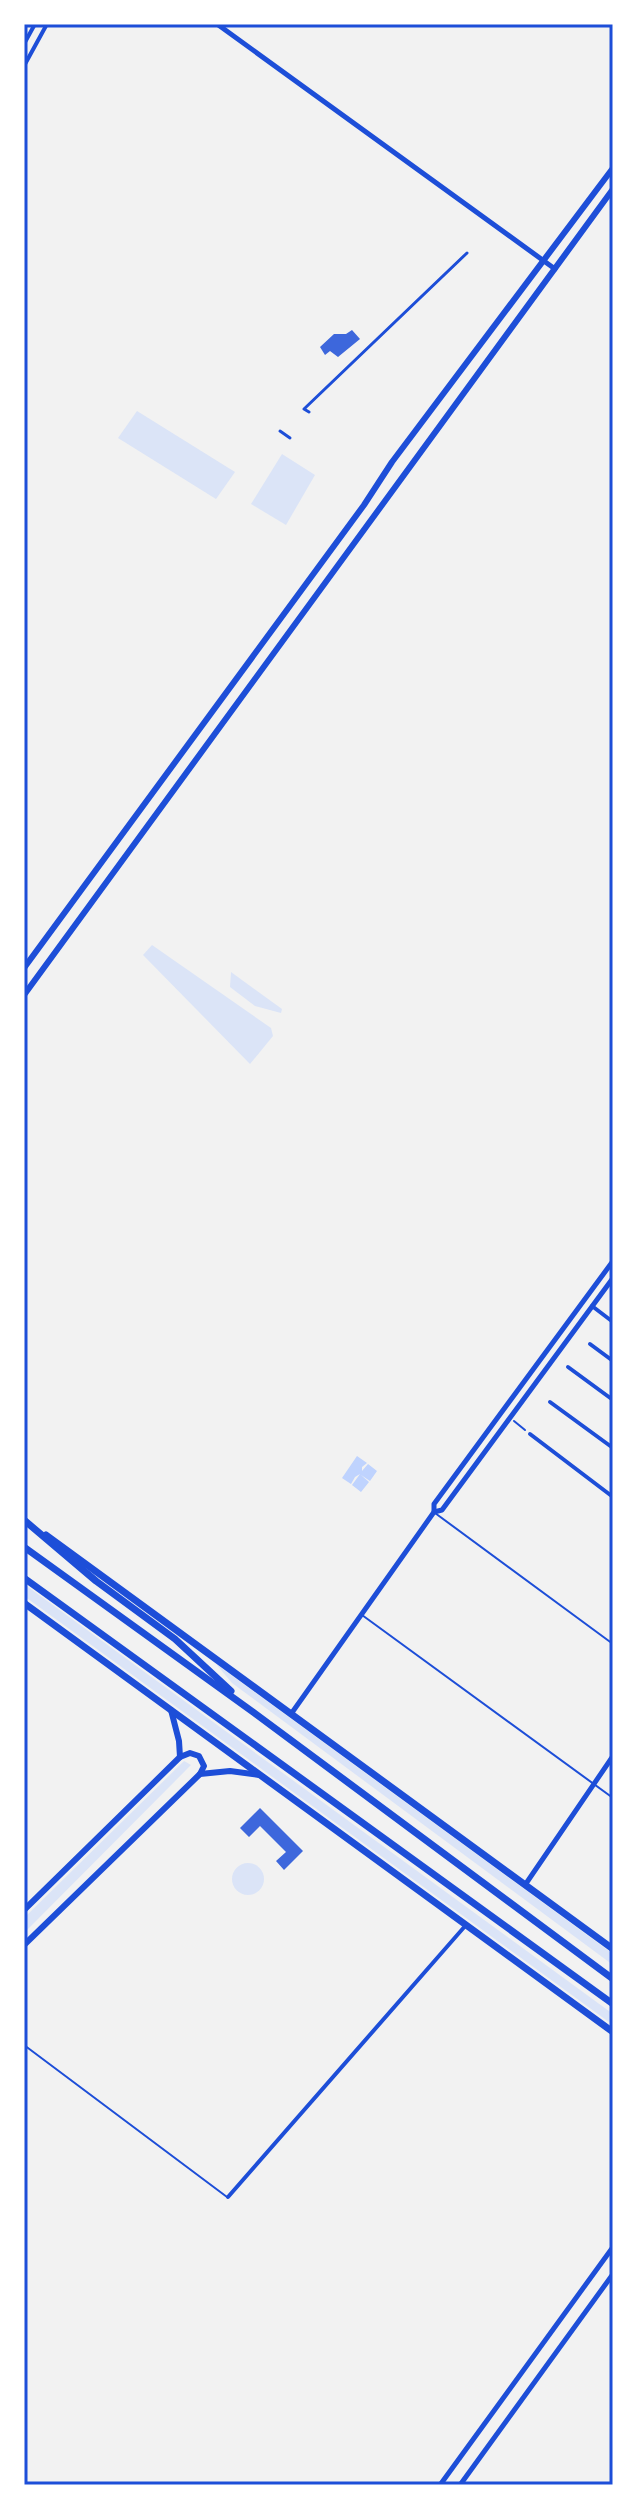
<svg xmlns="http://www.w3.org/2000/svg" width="637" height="2509" font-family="Montserrat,sans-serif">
<rect width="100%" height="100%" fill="#f2f2f2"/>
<g fill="#dbe4f7">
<path d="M137,411L235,472L216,499L118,438Z"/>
<path d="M282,454L315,475L286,525L251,504Z"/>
<path d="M152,945L271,1028L273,1036L250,1064L143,955Z"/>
<path d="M231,972L282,1009L281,1013L255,1006L230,987Z"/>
<path d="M24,1584L613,2014V2025L24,1596Z"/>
<path d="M216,1664L613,1954V1965L232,1683Z"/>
<path d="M184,1761L191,1765L24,1933V1918Z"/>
<circle cx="248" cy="1879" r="16"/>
</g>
<path fill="#bfd3fe" d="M357,1456L367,1463L362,1467V1471L368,1464L377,1471L370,1481L361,1475L369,1482L361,1492L352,1485L360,1474L355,1477L351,1484L342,1478Z"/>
<g fill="#3d67dc">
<path d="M352,330L360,339L338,357L330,351L325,355L320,347L334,334H346Z"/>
<path d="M260,1808L303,1851L284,1870L276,1861L286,1852L260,1826L249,1837L240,1828Z"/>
</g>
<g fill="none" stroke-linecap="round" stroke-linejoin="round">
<path stroke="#1d4ed8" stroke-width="2" d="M514,1421L525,1430"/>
<g stroke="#1d4ed8" stroke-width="2">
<path d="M435,1513L613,1644"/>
<path d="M362,1615L613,1798"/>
<path d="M24,2045L227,2197"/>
</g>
<g stroke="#1d4ed8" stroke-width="3">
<path d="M309,412L304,409L467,253"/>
<path d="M280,431L290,438"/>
</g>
<g stroke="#1d4ed8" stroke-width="4">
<path d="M24,44L35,24"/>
<path d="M24,66L47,24"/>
<path d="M592,1306L613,1322"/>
<path d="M590,1344L613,1361"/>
<path d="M568,1367L613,1400"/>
<path d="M550,1402L613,1448"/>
<path d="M530,1434L613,1497"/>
<path d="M228,2197L466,1925"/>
</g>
<g stroke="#1d4ed8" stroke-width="5">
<path d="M217,24L555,269"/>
<path d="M434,1512L442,1510L613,1278"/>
<path d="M291,1714L434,1512V1504L613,1261"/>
<path d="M525,1885L613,1756"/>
<path d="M440,2485L613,2247"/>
<path d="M460,2485L613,2274"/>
</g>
<g stroke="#1d4ed8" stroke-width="6">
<path d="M24,968L364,505L392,462L613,168"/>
<path d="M24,995L613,189"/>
<path d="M171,1710L179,1741L180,1757"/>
<path d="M24,1910L180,1757L190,1753L199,1756L204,1766L200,1774"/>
<path d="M24,1945L200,1774L230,1771L259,1775"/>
</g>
<g stroke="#1d4ed8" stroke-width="7">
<path d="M46,1535L613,1949"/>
<path d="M24,1603L613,2032"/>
</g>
<g stroke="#1d4ed8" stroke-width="7">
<path d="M24,1520L96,1581L175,1639L231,1691"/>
<path d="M24,1547L253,1712L613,1979"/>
<path d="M24,1578L613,2004"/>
</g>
</g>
<rect width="637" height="2509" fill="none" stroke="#ffffff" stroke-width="52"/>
<rect x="26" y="26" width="585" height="2457" fill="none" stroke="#1d4ed8" stroke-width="3"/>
</svg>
